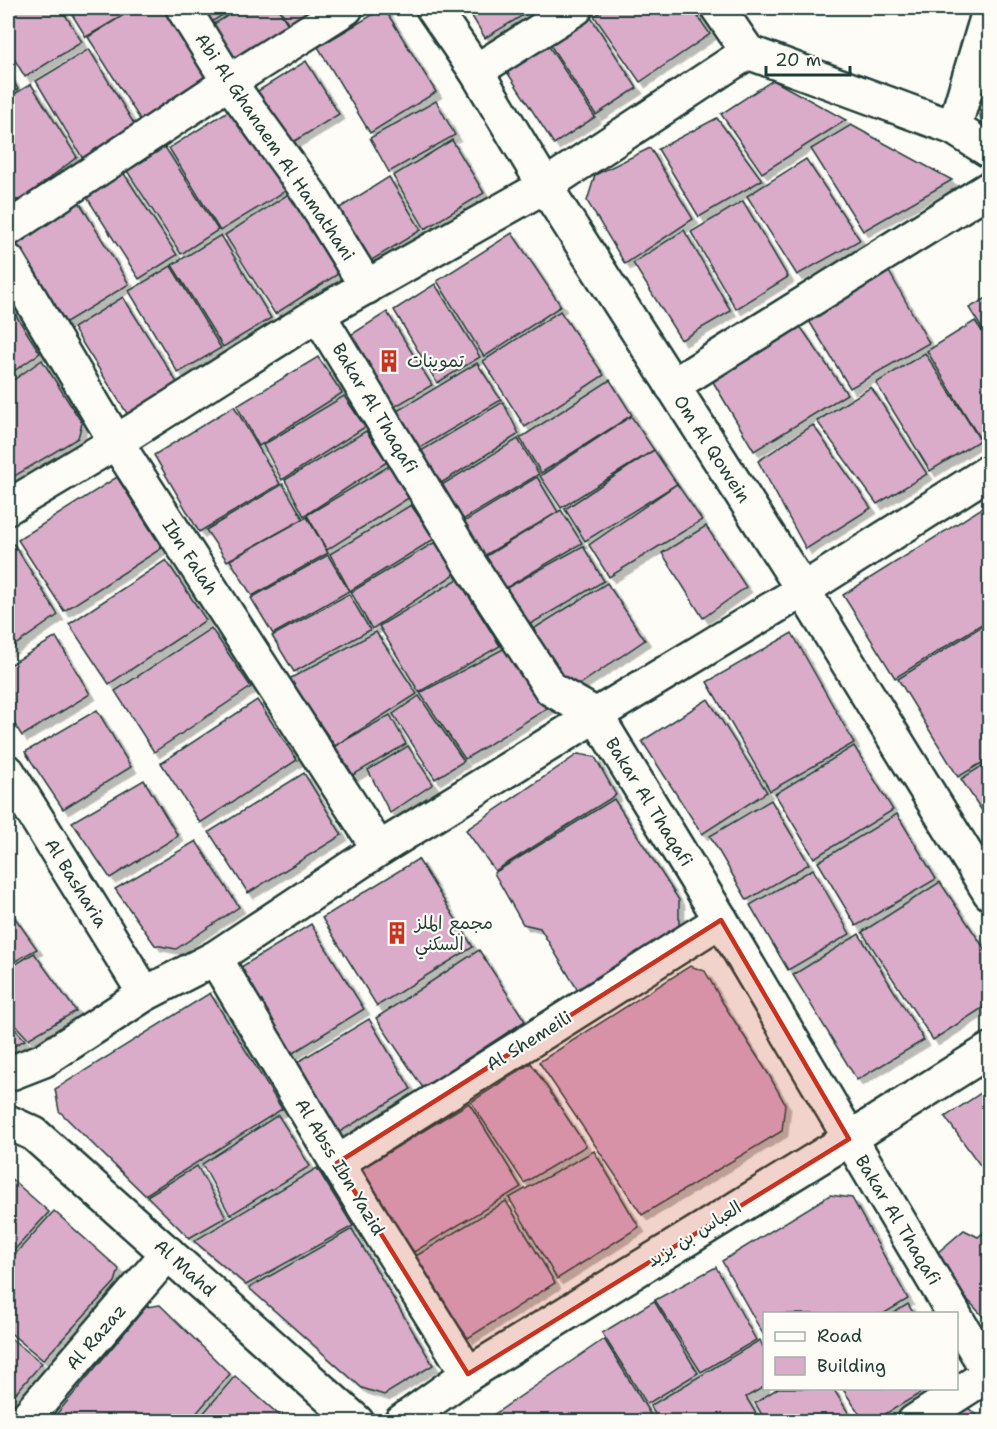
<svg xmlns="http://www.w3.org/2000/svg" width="997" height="1429" font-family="'Shantell Sans','Playpen Sans Arabic',sans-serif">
<defs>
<filter id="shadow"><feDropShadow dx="5.5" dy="5.5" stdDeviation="0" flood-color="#0004"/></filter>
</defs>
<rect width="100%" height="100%" fill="#fdfcf7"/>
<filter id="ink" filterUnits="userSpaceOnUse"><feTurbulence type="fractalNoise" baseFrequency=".0167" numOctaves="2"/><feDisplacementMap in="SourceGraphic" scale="12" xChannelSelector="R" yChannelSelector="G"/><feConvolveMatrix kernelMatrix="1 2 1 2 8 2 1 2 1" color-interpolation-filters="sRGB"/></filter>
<g filter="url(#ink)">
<g fill="#dbabca" stroke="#1f3d34" stroke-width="1.5" filter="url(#shadow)">
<path d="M8,8H61L82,42L25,77L8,49Z"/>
<path d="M68,8H136L86,37Z"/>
<path d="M135,8H170L215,79L143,124L88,37Z"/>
<path d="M194,8H234L205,26Z"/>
<path d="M240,8H278L290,28L230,67L206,29Z"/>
<path d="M279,8H328L292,29Z"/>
<path d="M384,8L436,92L370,133L318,47Z"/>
<path d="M467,8H535L485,38Z"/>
<path d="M607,8H692L710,34L640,82L594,16Z"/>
<path d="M590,16L637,88L596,115L549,43Z"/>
<path d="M548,45L595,117L554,144L507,72Z"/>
<path d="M89,49L136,127L83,159L36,81Z"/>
<path d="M306,61L339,114L285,147L253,94Z"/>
<path d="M8,73L18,89L8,96Z"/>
<path d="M990,77V130L982,127L979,108Z"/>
<path d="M773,80L846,120L762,173L721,114Z"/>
<path d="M31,84L77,157L21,200L8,199V98Z"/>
<path d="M436,101L455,135L389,172L370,138Z"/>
<path d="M236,106L287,190L220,231L169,148Z"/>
<path d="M717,118L762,180L699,217L658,149Z"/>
<path d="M851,125L952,180L863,231L811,149Z"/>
<path d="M452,140L484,193L425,229L393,176Z"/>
<path d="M165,147L218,230L181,254L127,171Z"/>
<path d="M650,148L693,219L625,264L587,201L595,175Z"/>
<path d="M806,159L860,240L797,275L747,196Z"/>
<path d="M123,172L177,255L139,279L86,196Z"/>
<path d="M389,177L421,230L362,266L330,214Z"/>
<path d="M290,193L341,272L275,314L225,235Z"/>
<path d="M78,200L129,284L63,324L12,241Z"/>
<path d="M743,201L788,277L736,309L691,232Z"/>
<path d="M684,230L731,311L681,340L633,263Z"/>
<path d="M512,233L561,306L484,357L437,281Z"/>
<path d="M221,235L271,318L223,347L172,265Z"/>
<path d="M171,266L221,348L178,373L129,291Z"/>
<path d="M887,268L929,343L850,388L806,316Z"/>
<path d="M435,284L480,357L437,383L394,310Z"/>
<path d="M990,296V341L969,308Z"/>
<path d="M123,297L178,384L128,415L73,328Z"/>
<path d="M8,303L40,353L8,375Z"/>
<path d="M560,311L604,375L525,427L483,361Z"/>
<path d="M387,312L432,385L389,410L346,338Z"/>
<path d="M975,321L990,343V433L980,439L927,351Z"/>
<path d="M800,326L847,394L754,451L712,380L724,368Z"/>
<path d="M925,353L980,440L930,471L876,383Z"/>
<path d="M318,357L342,393L259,446L237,406Z"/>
<path d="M42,360L82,423L78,438L8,480V384Z"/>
<path d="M477,363L501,400L413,452L392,414Z"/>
<path d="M610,380L632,415L541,473L520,438Z"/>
<path d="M871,387L927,474L877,504L817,421Z"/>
<path d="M344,396L365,427L282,480L263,445Z"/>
<path d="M503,402L519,434L438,485L416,454Z"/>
<path d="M234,406L280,484L199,532L154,455Z"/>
<path d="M631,416L654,450L561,508L540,476Z"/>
<path d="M813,425L871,508L806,549L758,461Z"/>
<path d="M366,431L387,462L304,516L285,480Z"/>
<path d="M518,439L539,474L461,521L440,486Z"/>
<path d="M654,450L677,484L585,541L565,509Z"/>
<path d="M389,466L410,497L327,550L307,515Z"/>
<path d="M117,477L162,548L64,611L18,540Z"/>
<path d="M537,477L558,512L482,557L462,523Z"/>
<path d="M283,484L303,519L227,561L206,530Z"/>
<path d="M677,484L702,520L609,577L589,545Z"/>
<path d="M990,503V619L895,678L843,595Z"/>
<path d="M411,505L434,539L350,591L330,554Z"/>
<path d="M561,510L582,543L499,592L480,560Z"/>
<path d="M307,517L328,553L252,596L230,560Z"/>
<path d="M706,526L746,587L703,618L662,553Z"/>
<path d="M437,541L458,572L372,629L351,592Z"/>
<path d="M14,544L58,615L8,650V548Z"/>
<path d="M583,546L604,581L522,629L501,591Z"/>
<path d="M328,555L349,591L273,634L251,598Z"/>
<path d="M166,560L206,620L109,684L69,624Z"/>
<path d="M458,579L500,646L419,692L379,626Z"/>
<path d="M607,583L645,640L570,691L530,631Z"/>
<path d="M349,594L370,630L294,672L272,636Z"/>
<path d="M990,621V758L958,777L898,679Z"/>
<path d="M211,628L251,687L154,752L115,691Z"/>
<path d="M376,632L417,694L335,746L289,679Z"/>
<path d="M792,633L854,743L770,791L707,682Z"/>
<path d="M56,637L90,694L22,736L8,714V666Z"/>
<path d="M507,647L548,708L465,759L420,693Z"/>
<path d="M419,696L464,761L435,779L393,714Z"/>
<path d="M708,699L767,792L702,834L642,741Z"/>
<path d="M257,700L297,760L200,823L161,763Z"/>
<path d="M97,710L131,767L63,809L25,752Z"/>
<path d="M390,715L406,744L353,775L335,746Z"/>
<path d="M408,746L433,784L390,813L368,770Z"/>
<path d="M854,746L893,810L814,858L775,794Z"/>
<path d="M578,754L595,757L616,795L495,871L466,830Z"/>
<path d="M990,761V823L961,779Z"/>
<path d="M304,773L342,835L248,893L209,832Z"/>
<path d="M144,780L178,836L110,878L72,822Z"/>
<path d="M614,799L679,900V933L580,994L540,928L523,924L494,873Z"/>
<path d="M771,800L809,864L747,900L710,836Z"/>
<path d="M897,814L936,879L856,926L818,862Z"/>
<path d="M196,841L239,907L176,949L155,945L115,889Z"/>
<path d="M418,859L473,947L377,1006L322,918Z"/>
<path d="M813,869L850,934L788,970L750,905Z"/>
<path d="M940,882L990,957V1003L933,1040L862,932Z"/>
<path d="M8,908L37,949L8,965Z"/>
<path d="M311,924L364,1009L280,1061L239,994L241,967Z"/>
<path d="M859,934L924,1040L857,1080L793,975Z"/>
<path d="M479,950L525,1021L423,1088L376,1018Z"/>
<path d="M34,953L76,1011L28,1039L8,1017V969Z"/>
<path d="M690,966L705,971L723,1003L769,1075L785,1104L782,1131L642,1215L539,1062Z"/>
<path d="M210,993L282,1109L145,1195L59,1111L55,1089Z"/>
<path d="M369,1019L411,1089L333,1136L291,1066Z"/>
<path d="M8,1021L25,1040L8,1049Z"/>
<path d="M531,1063L586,1146L524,1183L471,1102Z"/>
<path d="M990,1087V1179L945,1117Z"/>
<path d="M469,1103L521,1187L414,1252L356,1172Z"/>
<path d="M278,1115L310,1166L230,1215L202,1164Z"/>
<path d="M594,1151L639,1227L557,1279L509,1198Z"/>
<path d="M197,1166L226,1217L189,1238L147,1196Z"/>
<path d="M317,1168L353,1226L246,1285L194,1241Z"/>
<path d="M8,1176L49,1212L8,1257Z"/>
<path d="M830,1195L852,1198L908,1299L883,1314H764V1336L722,1261Z"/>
<path d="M506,1201L555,1283L468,1338L411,1259Z"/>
<path d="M54,1211L119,1269L115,1282L43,1360L8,1331V1262Z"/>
<path d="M990,1227V1324L930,1259L964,1230L978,1237Z"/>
<path d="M352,1229L433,1365L384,1395L362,1388L249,1288Z"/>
<path d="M716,1267L756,1340L701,1372L655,1300Z"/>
<path d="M654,1301L698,1373L647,1404L602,1333Z"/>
<path d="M908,1304L914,1314H892Z"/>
<path d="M160,1305L230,1374L189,1422H50L146,1307Z"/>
<path d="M8,1336L42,1363L8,1402Z"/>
<path d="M604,1339L655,1422H483Z"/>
<path d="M760,1340L764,1349V1387L746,1397L761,1422H660L650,1406Z"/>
<path d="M235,1376L287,1422H196Z"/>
<path d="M778,1388H833L854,1422H766L755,1403Z"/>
<path d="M842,1388H929L872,1422H865Z"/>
<path d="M965,1406L976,1414L980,1422H941Z"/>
</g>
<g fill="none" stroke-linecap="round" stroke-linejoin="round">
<g stroke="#1f3d34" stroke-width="38">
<g id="minor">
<path d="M183,8L229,82L309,193L367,287"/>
<path d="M433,8L476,71L545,186L803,590L990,893"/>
<path d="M718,8L748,52L954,128L990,151"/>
<path d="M476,71L576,8"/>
<path d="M954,128L990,8"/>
<path d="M8,229L229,82L346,8"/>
<path d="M8,261L116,442L379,849"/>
<path d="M318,314L467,560L551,689L596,715L721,920L954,1314"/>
<path d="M672,386L990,188"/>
<path d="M8,507L116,442L318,314L545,186L748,52"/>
<path d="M8,772L145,994"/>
<path d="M215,958L337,1163L468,1374"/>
<path d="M8,1074L44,1060L145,994L215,958L379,849L596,715L803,590L990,471"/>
<path d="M8,1122L34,1134L357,1422"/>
<path d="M337,1163L721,920"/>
<path d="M956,1318L990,1374"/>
<path d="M23,1422L168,1253"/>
<path d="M401,1422L468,1374L849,1139L990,1050"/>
<path d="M914,1422L989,1374"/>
</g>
</g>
<use href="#minor" stroke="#fdfcf7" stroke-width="33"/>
</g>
</g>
<path fill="#c8321e" fill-opacity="0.2" stroke="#c8321e" stroke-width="4.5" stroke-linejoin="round" d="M721,920L849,1139L468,1374L337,1163Z"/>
<defs>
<g id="building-bare" transform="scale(1.8)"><path d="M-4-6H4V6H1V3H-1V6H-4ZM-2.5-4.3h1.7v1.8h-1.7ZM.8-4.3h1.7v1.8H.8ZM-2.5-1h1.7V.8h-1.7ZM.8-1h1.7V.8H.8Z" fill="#c8321e" stroke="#fdfcf7" stroke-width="2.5" paint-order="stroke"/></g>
</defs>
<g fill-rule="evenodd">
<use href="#building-bare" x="389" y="361"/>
<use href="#building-bare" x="397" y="933"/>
</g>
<g text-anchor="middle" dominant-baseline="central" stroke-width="4.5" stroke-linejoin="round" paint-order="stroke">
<g font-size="18" fill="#1f3d34" stroke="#fdfcf7">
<text transform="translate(275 147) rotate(56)">Abi Al Ghanaem Al Hamathani</text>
<text transform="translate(375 408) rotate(59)">Bakar Al Thaqafi</text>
<text transform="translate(712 449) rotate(57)">Om Al Qowein</text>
<text transform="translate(190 557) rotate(57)">Ibn Falah</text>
<text transform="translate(649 802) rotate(58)">Bakar Al Thaqafi</text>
<text transform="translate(76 883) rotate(58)">Al Basharia</text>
<text transform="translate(529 1041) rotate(-32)">Al Shemeili</text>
<text transform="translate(340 1167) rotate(59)">Al Abss Ibn Yazid</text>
<text transform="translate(898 1220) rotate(59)">Bakar Al Thaqafi</text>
<text transform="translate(694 1234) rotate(-32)">العباس بن يزيد</text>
<text transform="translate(185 1268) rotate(42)">Al Mahd</text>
<text transform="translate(96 1337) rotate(-49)">Al Razaz</text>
</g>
<g font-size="18" fill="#1f3d34" stroke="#fdfcf7" text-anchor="start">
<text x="407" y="361">تموينات</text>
<text x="415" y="923">مجمع الملز<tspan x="415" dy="21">السكني</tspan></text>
</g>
</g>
<rect width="997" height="1429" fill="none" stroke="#fdfcf7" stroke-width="30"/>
<rect x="15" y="15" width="967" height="1399" fill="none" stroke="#1f3d34" stroke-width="2" filter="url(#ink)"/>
<rect x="763" y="1312" width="195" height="78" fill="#fdfcf7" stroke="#a4b0a9" stroke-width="1.5"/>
<rect x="775" y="1332" width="30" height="9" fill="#fdfcf7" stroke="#a4b0a9" stroke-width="1.5"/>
<text x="817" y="1342" font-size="18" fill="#1f3d34">Road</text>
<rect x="775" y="1357" width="30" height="18" fill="#dbabca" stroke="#a4b0a9" stroke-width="1.5"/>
<text x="817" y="1372" font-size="18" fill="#1f3d34">Building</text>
<path d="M766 66v9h84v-9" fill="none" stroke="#1f3d34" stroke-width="3"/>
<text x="775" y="66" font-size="18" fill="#1f3d34" stroke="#fdfcf7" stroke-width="4.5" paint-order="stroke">20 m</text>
</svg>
